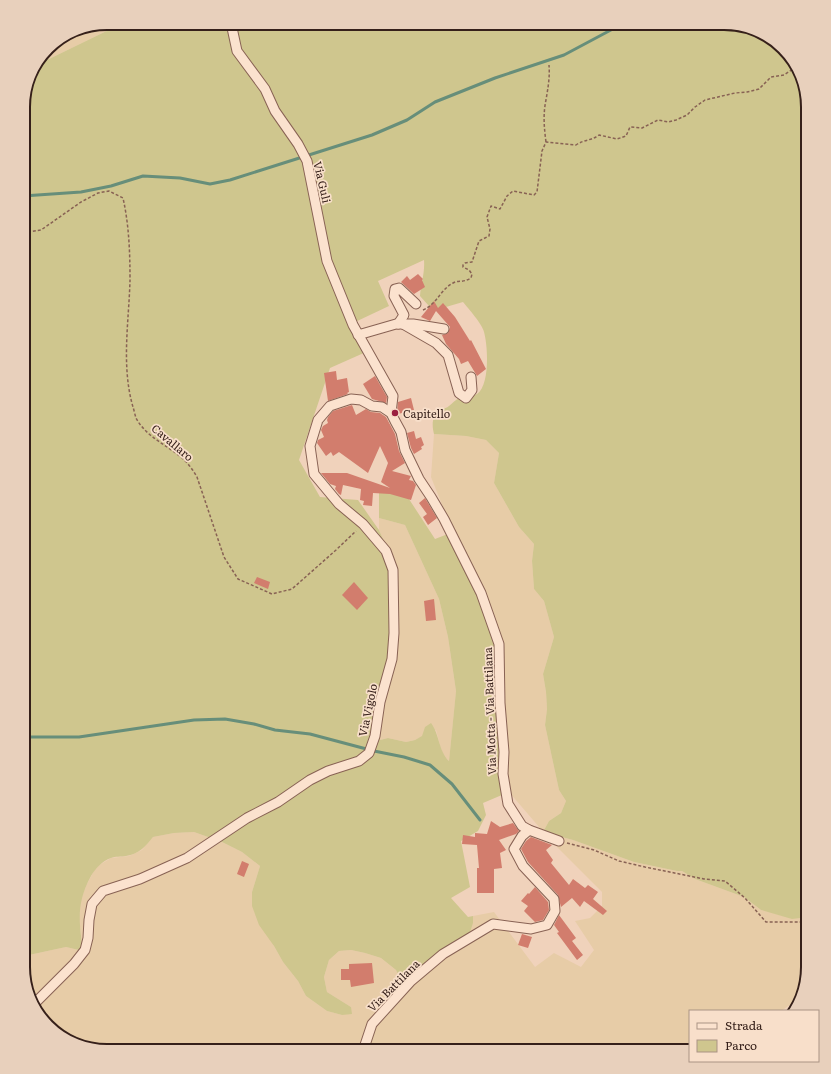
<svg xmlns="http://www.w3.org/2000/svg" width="831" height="1074" font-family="Literata,serif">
<rect width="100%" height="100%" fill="#f0d2bb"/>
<g fill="#e7cca7">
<path d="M107,23H123L49,59L43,55L51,44L75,29Z"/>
<path d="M434,434L466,436L486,440L499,453L494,483L519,527L534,544L532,561L534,589L544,601L554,637L543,674L546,692L547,709L545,725L559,790L566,801L561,813L549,821L543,832L573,840L634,862L677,871H682L695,879L744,897L761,910L808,917V967L800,998L781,1011H690V1051H107L65,1040L37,1013L23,967V954L29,955L66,947L83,951L79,918L80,902L86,886L96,867L111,858L129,856L142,850L153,837L174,833L194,832L222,842L242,852L260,866L252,892L274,946L283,962L298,981L306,996L327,1011L342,1015L351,1007L327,992L324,977L329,960L339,951L351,950L365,953L381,958L396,970L402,983L432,967L473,923V916L494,912L535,967L554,953L581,967L594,950L575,921L590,918L602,906V892L552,842L509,792L453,532L431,477Z"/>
<path d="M379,518L405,525L439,599L448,637L456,691L449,761L443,754L440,746L436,730L415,740L406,742L388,738L380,740L381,697L396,568L379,530Z"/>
</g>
<path fill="#cfc68e" d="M123,23H729L766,34L794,61L808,107V917L792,919L761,910L744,897L695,879L682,871H677L634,862L573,840L543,832L549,821L561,813L566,801L559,790L545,725L547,709L546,692L543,674L554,637L544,601L534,589L532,561L534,544L519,527L494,483L499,453L486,440L466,436L434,434C432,426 431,415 441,410C444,408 447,408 449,406C453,403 457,398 462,397C467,395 472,397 477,394C490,385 488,346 484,332C483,325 468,308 463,302L439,309L429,306L420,296C421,283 425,273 424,260L378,281L389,306L353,323L366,352L330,368L299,460L320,497L358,500L379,530L396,568L397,653L381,697L380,740L388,738L406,742L415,740L422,736L425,727L431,723C440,735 438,750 449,761L456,691L448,637L439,599L405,525L379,518V488L407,496L435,539L453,532L502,652V715L509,792L483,803L486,815L478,831L461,841L470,887L451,898L468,917L473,916V923L469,935L432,967L421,980L411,985L402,983L396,970L381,958L365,953L351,950L339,951L329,960L324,977L327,992L351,1007L352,1014L342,1015L327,1011L306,996L298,981L283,962L274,946L259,925L252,906V892L260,866L242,852L222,842L194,832L174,833L153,837C146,846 139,854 126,856C121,857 115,856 111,858C102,861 96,868 91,876C76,904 79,921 83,951L66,947L29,955L23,954V101L32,70L43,55L49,59Z"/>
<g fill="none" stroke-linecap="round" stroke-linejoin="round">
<g stroke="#678e7a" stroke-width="3">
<path d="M23,196L81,192L111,186L143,176L180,178L210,184L230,180L372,135L407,120L435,102L495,78L564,55L624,23"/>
<path d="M23,737H79L194,720L225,719L254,724L275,730L310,734L374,751L404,757L430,765L452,784L480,820"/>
</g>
</g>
<g fill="#d27d6d">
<path d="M418,274L423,279L422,280L425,287L414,294L401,282L407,276L410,280Z"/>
<path d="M434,301L438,308L443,303L455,317L470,341L471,340L486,369L477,376L468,361L461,364L459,359L446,344L442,335L448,333L450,327L436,311L430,321L421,317Z"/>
<path d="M336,371L337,380L347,378L349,392L347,393L348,394L328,401L324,373Z"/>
<path d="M375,376L387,397L386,403L372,399L363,384Z"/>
<path d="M411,398L414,410L398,414L397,412L398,402Z"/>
<path d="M352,405L356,415L366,409L371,412L380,413L386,417L395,434L399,451L405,463L392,471L411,476L409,480L413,481L416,485L411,500L390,494L373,493L372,506L363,505L364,501L360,500L361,489L343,485L341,495L339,494L335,489L336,486L330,484L321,473H347L390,488L381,482L388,463L380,446L368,473L339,452L333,456L331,452L326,456L317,443L318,440L324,437L321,430L323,426L328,423L327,420L328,417L333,411Z"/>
<path d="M414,431L416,439L421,437L424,445L421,447L422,449L414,454L411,448L407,433Z"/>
<path d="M425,498L437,518L428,525L423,517L427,514L419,503Z"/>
<path d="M257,577L270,582L268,589L254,583Z"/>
<path d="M354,582L368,598L357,610L342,595Z"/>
<path d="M434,599L436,620L426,621L424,601Z"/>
<path d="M491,821L500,827L513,823L519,831L516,834L499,840L506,850L500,853L502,868L494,869V893H477V868H479L477,845L462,844L463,835L475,837V833L487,834Z"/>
<path d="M531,837L552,845L546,850L553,860L551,863L569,885L573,879L585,888L588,885L598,892L593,899L607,911L603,915L584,901L580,907L572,898L561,907L558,895L528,862L521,849L526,841Z"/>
<path d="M242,861L249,864L244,877L237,874Z"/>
<path d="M535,887L548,902L549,910L543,920L535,922L524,911L528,906L521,901L528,893L529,894Z"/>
<path d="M559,915L576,938L572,941L583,955L577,960L557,933L559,932L554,925Z"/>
<path d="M522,934L532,937L528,948L518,945Z"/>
<path d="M372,963L374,983L351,987L350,980H341V969H349V964Z"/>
</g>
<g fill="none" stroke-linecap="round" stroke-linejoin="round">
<g stroke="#886254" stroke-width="11">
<g id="minor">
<path d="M231,23L237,51L265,89L275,111L298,144L307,161L327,261L353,325L393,396L391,413"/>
<path d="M398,324L404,315L394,296L395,289L399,288L416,304"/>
<path d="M403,324L436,343L448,355L459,393L466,398L472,390L471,377"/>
<path d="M358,335L396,324H413L444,329"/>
<path d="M34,1004L74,964L85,950L88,938L89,920L92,904L103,891L140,879L187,858L247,818L278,802L310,780L328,771L359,761L369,753L375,736L380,702L392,659L394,633L393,570L386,551L363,524L339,504L314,474L310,446L318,420L330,406L351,399L361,400L372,406L382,407L391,413L395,421L401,432L405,450L419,479L431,497L444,519L481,593L499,644L500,703L504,752L503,774L508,804L522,826L529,830L559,841"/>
<path d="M363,1051L372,1024L411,981L443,954L493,924L531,929L547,925L555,911L554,899L523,866L514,849L522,836L529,830"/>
</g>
</g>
<g stroke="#886254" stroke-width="1.5" stroke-dasharray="3 2" stroke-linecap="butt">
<path d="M546,142C544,127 543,114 546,100C548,88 550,77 549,65"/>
<path d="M23,233L41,230L81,202L98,193L109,191L123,198C129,225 130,252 130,280C129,321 121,366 133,407C134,410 135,415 136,418C146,437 167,445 182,458C188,463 193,470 197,477L224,557L238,579L272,594L292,589L336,550L356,531"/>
<path d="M423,310C438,303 440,290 453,283C458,280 463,283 471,278L472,274L469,270L463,267V265L465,263L472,262L479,241L489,236L490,229L487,217L491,206L500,209L507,196L513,191L534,195L537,192L542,151L546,142L576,145C585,139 591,141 599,135L617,139L626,136L630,127L642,128L658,120L668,122L676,120L687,115L695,107L705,100L735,93L747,92L759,89L771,77L784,75L796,67"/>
<path d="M567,843L594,850L619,861L645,867L704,879L725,881L745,898L766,922H808"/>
</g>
<use href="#minor" stroke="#fbe2ce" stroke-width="9"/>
</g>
<circle fill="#9b2041" stroke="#f8dfca" stroke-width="1.5" cx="395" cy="413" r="4"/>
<g text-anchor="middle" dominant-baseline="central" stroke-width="3.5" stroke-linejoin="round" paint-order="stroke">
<g font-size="11" fill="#36201a" stroke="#f8dfca">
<text transform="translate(323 182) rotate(77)">Via Guli</text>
<text transform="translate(173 442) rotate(40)">Cavallaro</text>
<text transform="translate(367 710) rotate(-78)">Via Vigolo</text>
<text transform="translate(489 711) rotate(-92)">Via Motta - Via Battilana</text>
<text transform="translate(393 985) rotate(-45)">Via Battilana</text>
</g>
<g font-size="11" fill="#36201a" stroke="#f8dfca" text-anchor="start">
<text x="403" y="413">Capitello</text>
</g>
</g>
<path d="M0 0H831V1074H0ZM107 30H724A77 77 0 0 1 801 107V967A77 77 0 0 1 724 1044H107A77 77 0 0 1 30 967V107A77 77 0 0 1 107 30Z" fill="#e8d0bc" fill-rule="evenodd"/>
<path fill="none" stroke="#36201a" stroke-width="2" d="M107 30H724A77 77 0 0 1 801 107V967A77 77 0 0 1 724 1044H107A77 77 0 0 1 30 967V107A77 77 0 0 1 107 30Z"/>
<rect x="689" y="1010" width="130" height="52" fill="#f8dfca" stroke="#aa9384"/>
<rect x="697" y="1023" width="20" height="6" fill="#fbe2ce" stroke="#aa9384"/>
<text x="725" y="1030" font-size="12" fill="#36201a">Strada</text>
<rect x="697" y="1040" width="20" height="12" fill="#cfc68e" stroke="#aa9384"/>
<text x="725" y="1050" font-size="12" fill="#36201a">Parco</text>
</svg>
